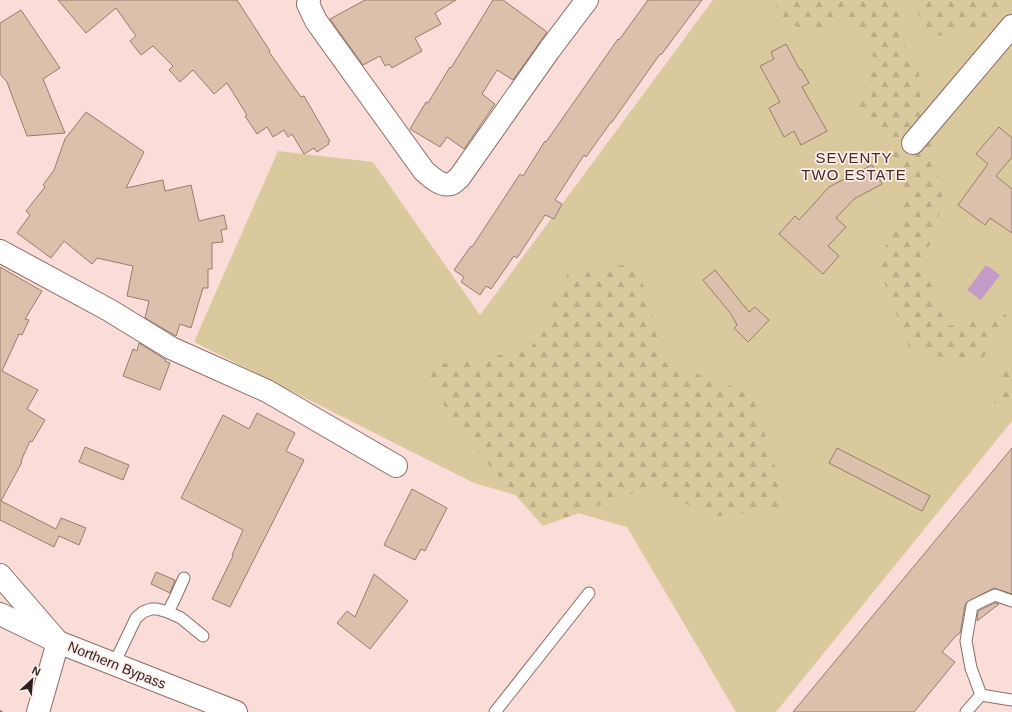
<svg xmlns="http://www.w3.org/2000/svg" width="1012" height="712" font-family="Helvetica,sans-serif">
<defs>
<pattern id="forest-firs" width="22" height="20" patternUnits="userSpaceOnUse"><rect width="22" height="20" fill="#dac99c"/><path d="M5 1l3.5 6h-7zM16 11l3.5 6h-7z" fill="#bbac86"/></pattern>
</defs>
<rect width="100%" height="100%" fill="#fadcd8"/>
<path fill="#dac99c" d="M713,0H1012V421L776,712H736L627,527L474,483L194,342L278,151L373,162L480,315Z"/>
<g fill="url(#forest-firs)">
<path d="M781,0H904L899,36L919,69L921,112L935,158L943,201L923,267L949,326L1007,314L980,364L910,351L878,265L904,202L886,139L858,113L873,56L842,13L821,37L770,15Z"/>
<path d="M910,0H1003L996,22L933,37Z"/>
<path d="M637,263L665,362L752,394L788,507L713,517L651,487L543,526L459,431L422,367L530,350L568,273Z"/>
<path d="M1012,361V401L989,404L1006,367Z"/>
</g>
<path fill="#c49ac6" d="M986,265L1000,275L981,300L967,290Z"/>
<g fill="#dbc0ac" stroke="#977d6b">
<path d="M58,0H237L270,51L269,52L301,97L304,96L330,141L328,142L329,144L317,152L314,148L304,154L292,134L288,137L284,130L273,137L267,127L257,134L245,116L247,115L227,83L214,94L193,70L180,82L169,70L173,66L153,46L141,55L130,41L136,36L116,8L86,33Z"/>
<path d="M365,0H456L435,13L441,24L415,38L422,51L392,68L389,64L385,66L380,56L363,65L330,19Z"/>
<path d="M493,0H503L547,32L513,80L497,70L482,94L495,104L464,149L447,137L440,147L410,129L426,102L428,103L450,67L451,68Z"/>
<path d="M648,0H702L661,55L660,54L612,122H611L586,157L584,155L555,200L562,204L554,219L545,215L517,258L514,256L491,289L486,286L480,295L461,282L464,277L454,270L471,246L472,247L520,174L523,176L545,141L546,142L618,39L619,40Z"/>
<path d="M21,10L60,68L43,79L65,133L27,136L7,82L0,74V23Z"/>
<path d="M786,44L800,70L801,69L809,83L802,87L827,131L801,145L794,131L784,137L769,108L780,102L760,66L774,59L771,52Z"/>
<path d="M86,112L144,152L126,188L163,180L165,191L191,185L199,221L224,215L227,229L221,230L223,242L212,243V269H208V288H203L191,328L180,324L176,336L145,318L149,301L127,296L133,266L97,258L92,264L64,241L51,258L17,233L30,215L26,211L45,187L43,185L54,170L65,139Z"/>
<path d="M999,127L1012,138V157L996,176L1012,189V233L990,218L985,225L958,205L988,164L976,154Z"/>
<path d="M872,165L882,184L854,199L836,218L846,227L828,246L839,256L823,274L779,234L795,216L799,220L829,187Z"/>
<path d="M0,267L42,291L25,319L29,320L22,335L19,334L2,371L38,390L27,409L45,420L32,442L30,441L21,461L22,462L1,501L56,529L61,518L86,528L79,545L59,536L54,547L0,520Z"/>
<path d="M715,270L749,312L755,307L769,320L748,342L734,328L737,325L731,314L703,280Z"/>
<path d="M139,343L166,360L165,361L170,363L160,390L123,376L133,349L137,351Z"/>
<path d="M257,413L295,433L286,451L304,460L230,607L212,599L233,556L232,555L243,530L181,498L223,415L249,429Z"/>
<path d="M85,447L129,465L123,480L79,462Z"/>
<path d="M837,448L930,496L922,511L829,463Z"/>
<path d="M1012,448V594L994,588L967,602L965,605L960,633L955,637L942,652L955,662L914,712H793Z"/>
<path d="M412,489L447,508L425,551L421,549L415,560L384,545Z"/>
<path d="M156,572L175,580L170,593L151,584Z"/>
<path d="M374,574L408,601L370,649L337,623L347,611L355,617Z"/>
<path d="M995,603L999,604L977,621L978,611Z"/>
</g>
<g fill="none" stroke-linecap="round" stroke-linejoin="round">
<g stroke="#8c6c67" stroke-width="13">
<g id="lane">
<path d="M168,612L175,598L184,578"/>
<path d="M114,664L136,618L143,612L151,609H157L168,612L181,618L203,636"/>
<path d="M981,695L971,668L966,641L972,606L995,595L1012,601"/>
<path d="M495,712L589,593"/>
<path d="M966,712L981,695L1012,700"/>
</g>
</g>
<g stroke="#8c6c67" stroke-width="24">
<g id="street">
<path d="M309,0L308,4L316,21L424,171C431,177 441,187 451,184C454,183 457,179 459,178L550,49L587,0"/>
<path d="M913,143L1012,26"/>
<path d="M0,251L109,310L171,348L267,391L396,466"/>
<path d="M0,575L58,642L38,712"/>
</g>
</g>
<g stroke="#8c6c67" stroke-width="24">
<path id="primary" d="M0,614L58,642L236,712"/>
</g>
<path stroke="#897471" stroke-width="2.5" stroke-dasharray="3 2" stroke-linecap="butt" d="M0,711L2,712"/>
<use href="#lane" stroke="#fff" stroke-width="11"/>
<use href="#street" stroke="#fff" stroke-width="22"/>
<use href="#primary" stroke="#fff" stroke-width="22"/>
</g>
<g text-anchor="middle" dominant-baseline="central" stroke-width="3.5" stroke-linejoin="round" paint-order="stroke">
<g font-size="14" fill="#2c1f1d" stroke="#fdeeeb">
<text transform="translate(117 665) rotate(22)">Northern Bypass</text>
</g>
<g font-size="15" letter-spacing="1" fill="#462b27" stroke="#fdeeeb">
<text x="854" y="157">SEVENTY<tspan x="854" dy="17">TWO ESTATE</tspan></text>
</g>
</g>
<g transform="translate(32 680) rotate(26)" stroke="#fdeeeb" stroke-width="3" paint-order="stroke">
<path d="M0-3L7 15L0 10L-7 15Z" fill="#2c1f1d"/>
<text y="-6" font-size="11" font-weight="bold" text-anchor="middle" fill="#2c1f1d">N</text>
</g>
</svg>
